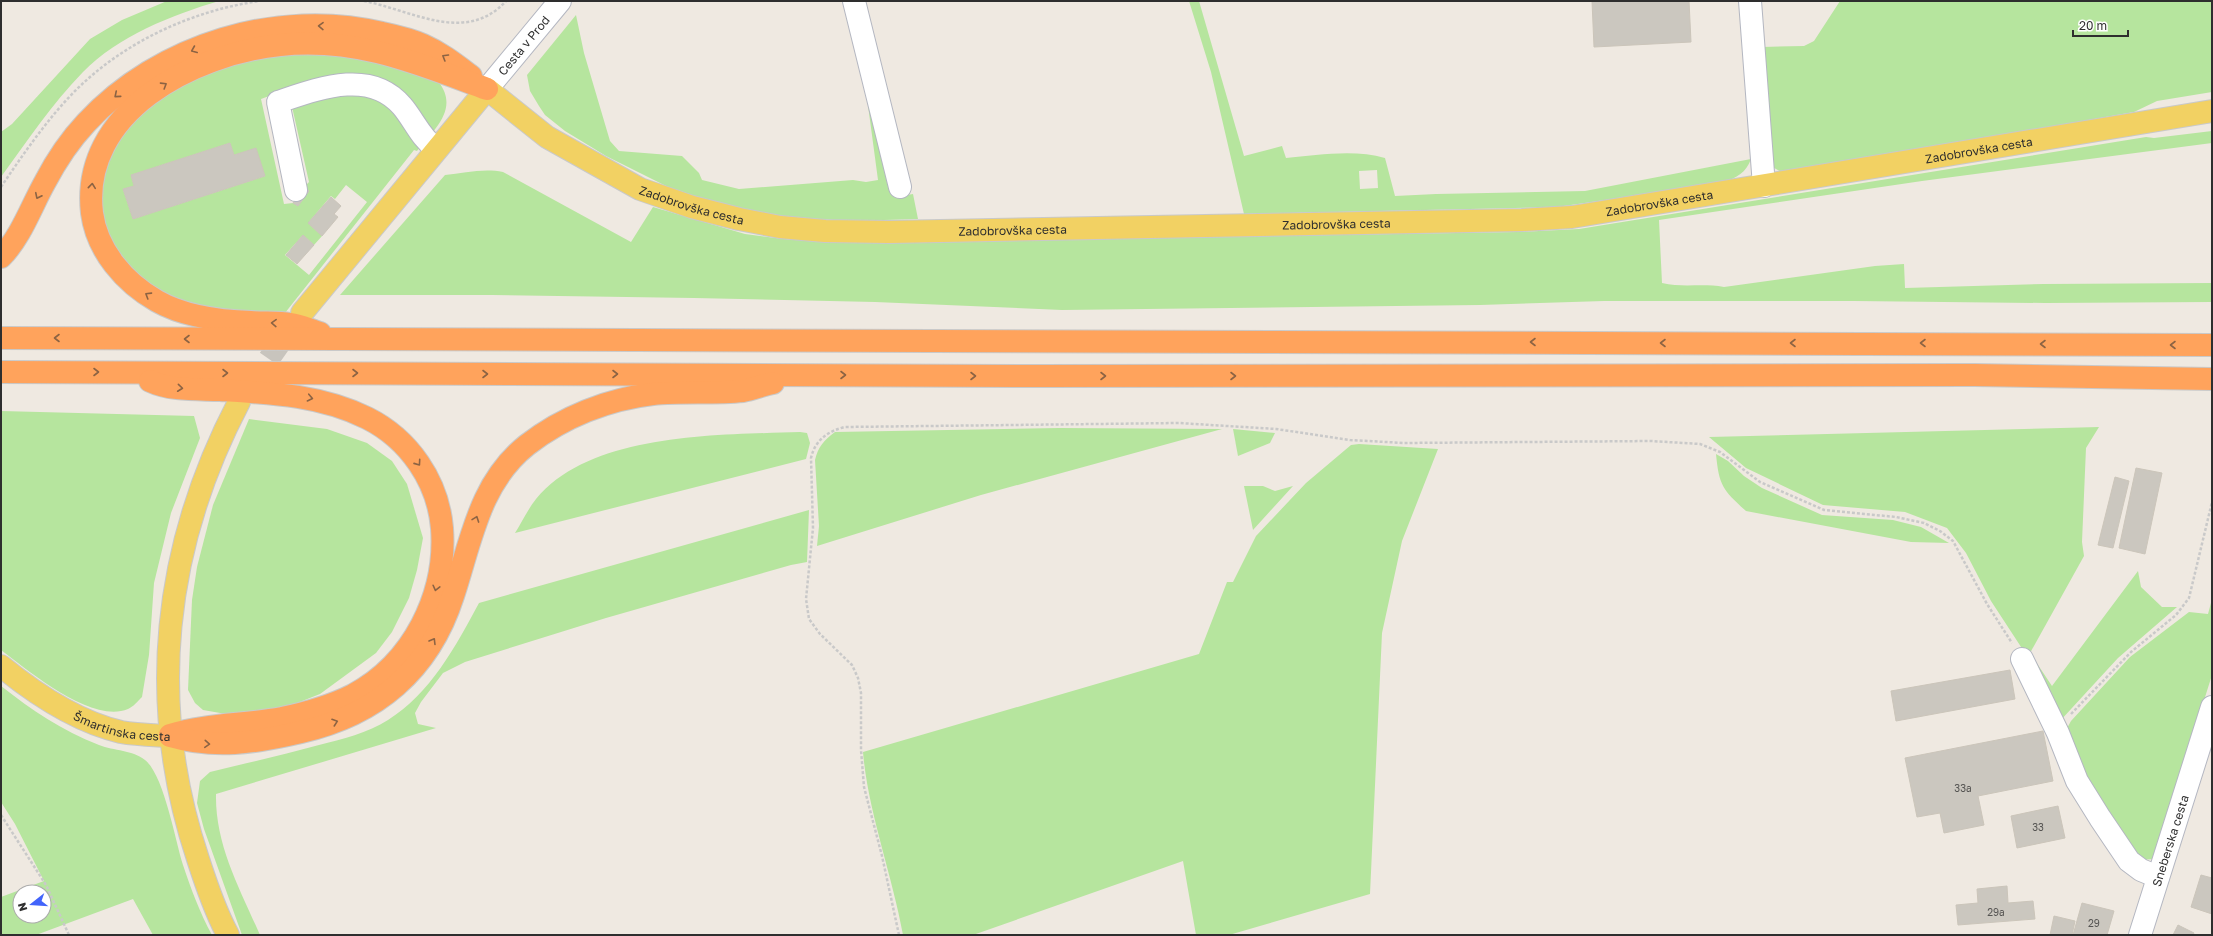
<svg xmlns="http://www.w3.org/2000/svg" width="2213" height="936" font-family="'Golos Text',sans-serif">
<rect width="100%" height="100%" fill="#efe9e1"/>
<g fill="#b6e59e" fill-rule="evenodd">
<path d="M167,1H219C172,15 118,36 83,72C52,104 27,141 1,177V132L12,124L90,39L122,20Z"/>
<path d="M1189,1H1199L1244,156L1282,146L1286,158C1317,155 1355,149 1385,158L1395,196L1436,194L1585,191L1751,159C1746,173 1737,177 1723,183L1557,207L1244,214L1211,72ZM1377,170L1378,188L1360,189L1359,171Z"/>
<path d="M1840,1H2212V92L2157,101L2134,112L1785,174L1769,165L1762,47L1804,46L1814,41Z"/>
<path d="M576,15L584,53L610,141L619,151L682,156L699,173L702,180L739,189L853,180L866,182L878,180L867,98L895,197L913,194L918,219L851,221L781,217L726,205L674,190L606,156L565,131L545,115L539,106L530,91L527,75Z"/>
<path d="M343,52L438,81C460,109 434,129 417,151L414,150L285,313L212,311L168,297L132,273L109,241L98,196L115,142L149,105L201,75L265,55ZM288,89L309,182L304,187L309,191L298,206L293,203L284,204L261,99ZM230,143L234,155L256,149L265,176L133,219L123,189L134,186L131,175ZM346,185L367,202L309,275L285,255L303,235L314,245L322,236L308,223L331,196L335,199Z"/>
<path d="M2212,131V143L1922,181L1659,220L1662,283C1683,288 1703,283 1724,287L1875,266L1904,264L1905,288L2044,284L2212,283V302L2045,303L1854,301H1604L1480,305L1062,310L875,302L694,298L492,295H340L445,175C464,173 484,168 503,172L631,242L653,207L745,234L783,239L858,243L1517,232L1579,229L2146,137L2154,138Z"/>
<path d="M1,411L194,416L200,438L171,513L154,583L149,655L142,697C138,701 133,707 128,709C91,724 29,671 1,650Z"/>
<path d="M249,419L327,429L367,443L392,461L407,484L423,538L417,570L409,598L392,632L376,653L320,694L287,707L226,714L203,710L195,703L188,690L192,600L197,567L213,505Z"/>
<path d="M2099,427L2086,448L2082,542L2084,556L2030,653L2052,686L2138,571L2141,587L2162,607H2177L2118,658L2060,721L2025,653L1991,601L1966,553L1947,528L1905,512L1823,505L1746,468L1709,437Z"/>
<path d="M1059,428L1222,429L981,495L817,546L819,526L815,460C818,447 824,440 835,432Z"/>
<path d="M1233,429L1275,433L1270,443L1238,456Z"/>
<path d="M800,432L807,433L810,443L806,459L515,533C522,522 528,509 536,499C592,432 720,435 800,432Z"/>
<path d="M1359,444L1438,449L1402,541L1382,633L1370,894L1229,935H1196L1183,861L973,935H903C892,874 868,812 863,752L1199,654L1227,582H1233L1256,536L1306,483L1351,445Z"/>
<path d="M1716,454L1728,461L1744,476L1762,488L1822,515L1893,520L1921,527L1949,543L1911,542L1746,511C1723,490 1719,486 1716,454Z"/>
<path d="M1244,486H1263L1275,491L1293,486L1253,530Z"/>
<path d="M809,510L807,562L791,565L606,618L465,662L443,673L421,702L415,713L418,724L436,728L216,794C215,845 240,889 260,935H242L204,829L197,803L200,781L210,772C246,763 283,755 319,745C342,739 368,733 388,720C430,694 456,646 479,603Z"/>
<path d="M2212,599V675L2154,859L2139,860L2102,811L2065,732L2071,721L2130,657L2189,612L2208,614Z"/>
<path d="M1,686C33,711 61,730 99,745C114,751 133,750 145,760C164,775 175,840 183,865C191,889 200,913 212,935H153L133,899L36,935H1V897L44,881L15,824L1,802ZM20,892H44V916H20Z"/>
</g>
<g fill="#cbc7bf" stroke="#cbc5ba">
<path d="M1592,1H1689L1691,42L1594,47Z"/>
<path d="M230,143L234,155L256,148L265,176L133,219L123,189L134,186L131,175Z"/>
<path d="M304,187L309,191L298,206L293,203Z"/>
<path d="M331,197L341,206L334,214L338,217L322,236L308,223Z"/>
<path d="M303,235L314,245L297,264L286,255Z"/>
<path d="M2136,468L2162,473L2145,554L2119,548Z"/>
<path d="M2115,477L2129,481L2113,548L2098,545Z"/>
<path d="M2010,670L2015,699L1896,721L1891,691Z"/>
<path d="M2043,731L2053,781L1978,796L1984,825L1944,833L1940,813L1917,817L1905,758Z"/>
<path d="M2058,806L2065,838L2017,848L2011,816Z"/>
<path d="M2201,875L2212,878V914L2191,907Z"/>
<path d="M2007,886L2008,903L2033,901L2035,919L1958,925L1956,905L1978,903L1977,889Z"/>
<path d="M2082,903L2114,911L2107,935H2073Z"/>
<path d="M2054,916L2075,921L2072,935H2050Z"/>
<path d="M2178,925L2194,933L2193,935H2173Z"/>
</g>
<g fill="none" stroke-linecap="round" stroke-linejoin="round">
<path stroke="#c8c4bd" stroke-width="22" stroke-dasharray="22 11" stroke-linecap="butt" d="M250,386L292,326"/>
<g stroke="#b4b7c1" stroke-width="24">
<g id="minor">
<path d="M854,1L900,187"/>
<path d="M1750,1L1764,186"/>
<path id="s1" d="M487,89L560,1"/>
<path d="M296,190L278,102C317,89 370,68 402,106C414,120 420,137 436,149"/>
<path d="M2022,659L2058,733L2077,781L2100,818L2129,861L2141,870L2158,877"/>
<path id="s2" d="M2140,935L2212,707"/>
</g>
</g>
<g stroke="#c9c9c9" stroke-width="24">
<g id="major">
<path id="s3" d="M302,313L487,89L547,137L640,189L692,207L739,219L780,227L825,231L889,232L1522,220L1572,217L2212,111"/>
<path id="s4" d="M1,666C34,693 78,722 121,732C137,735 153,735 170,736"/>
<path d="M228,935C215,911 206,884 198,859C146,703 163,547 239,402"/>
</g>
</g>
<g stroke="#c9c9c9" stroke-width="24">
<g id="highway">
<path d="M1,257C21,237 31,207 45,182C56,161 70,140 86,123C159,44 279,8 382,33C396,36 410,39 423,45C441,53 455,64 471,76"/>
<path d="M320,333C310,330 300,325 290,324C278,322 264,323 251,322C220,321 185,317 157,301C125,283 97,251 92,213C80,112 193,54 280,45C357,37 417,63 487,89"/>
<path d="M1,338L2212,345"/>
<path d="M1,372L1030,376L1974,375L2212,379"/>
<path d="M150,381C171,391 197,389 220,390C271,393 320,395 367,418C409,439 438,481 442,528C447,595 413,663 353,695C331,706 306,713 282,718C244,725 207,724 170,735"/>
<path d="M170,736C215,749 254,743 301,732C376,715 429,671 453,596C471,542 479,483 527,445C563,417 608,399 653,394C683,391 713,394 743,391C753,389 763,385 773,383"/>
</g>
</g>
<g stroke="#c9c9c9" stroke-width="2.5" stroke-dasharray="3 2" stroke-linecap="butt">
<path d="M364,1C411,10 466,45 506,1"/>
<path d="M1,187C24,153 48,118 77,89C126,41 192,11 259,1"/>
<path d="M2071,714L2131,652L2176,615L2189,598L2212,502"/>
<path d="M1,815L46,885L69,935"/>
<path d="M899,935L882,856L864,787L861,750V693L858,678L852,665L820,634L809,619L806,599L813,528L811,458C815,440 828,431 845,427L1179,423L1276,429L1350,440L1404,443L1651,441L1700,444L1720,452L1760,482L1824,510L1896,517L1924,523L1940,531L1953,541L1987,604L2012,643"/>
</g>
<use href="#minor" stroke="#fff" stroke-width="22"/>
<use href="#major" stroke="#f2d163" stroke-width="22"/>
<use href="#highway" stroke="#ffa35c" stroke-width="22"/>
</g>
<defs><path id="oneway-chevron" d="M-2-3.5L2.5 0L-2 3.5" fill="none" stroke-width="1.6" stroke-linecap="round" stroke-linejoin="round"/></defs>
<g stroke="#8c6343">
<use href="#oneway-chevron" transform="translate(321 26) rotate(-179)"/>
<use href="#oneway-chevron" transform="translate(194 50) rotate(157)"/>
<use href="#oneway-chevron" transform="translate(445 57) rotate(-149)"/>
<use href="#oneway-chevron" transform="translate(164 85) rotate(-32)"/>
<use href="#oneway-chevron" transform="translate(117 95) rotate(140)"/>
<use href="#oneway-chevron" transform="translate(92 186) rotate(-84)"/>
<use href="#oneway-chevron" transform="translate(38 196) rotate(116)"/>
<use href="#oneway-chevron" transform="translate(148 295) rotate(-148)"/>
<use href="#oneway-chevron" transform="translate(274 323) rotate(-178)"/>
<use href="#oneway-chevron" transform="translate(57 338) rotate(-180)"/>
<use href="#oneway-chevron" transform="translate(187 339) rotate(-180)"/>
<use href="#oneway-chevron" transform="translate(1533 342) rotate(-180)"/>
<use href="#oneway-chevron" transform="translate(1663 343) rotate(-180)"/>
<use href="#oneway-chevron" transform="translate(1793 343) rotate(-180)"/>
<use href="#oneway-chevron" transform="translate(1923 343) rotate(-180)"/>
<use href="#oneway-chevron" transform="translate(2043 344) rotate(-180)"/>
<use href="#oneway-chevron" transform="translate(2173 345) rotate(-180)"/>
<use href="#oneway-chevron" transform="translate(96 372)"/>
<use href="#oneway-chevron" transform="translate(225 373)"/>
<use href="#oneway-chevron" transform="translate(355 373)"/>
<use href="#oneway-chevron" transform="translate(485 374)"/>
<use href="#oneway-chevron" transform="translate(615 374)"/>
<use href="#oneway-chevron" transform="translate(843 375)"/>
<use href="#oneway-chevron" transform="translate(973 376)"/>
<use href="#oneway-chevron" transform="translate(1103 376)"/>
<use href="#oneway-chevron" transform="translate(1233 376)"/>
<use href="#oneway-chevron" transform="translate(180 388) rotate(6)"/>
<use href="#oneway-chevron" transform="translate(310 398) rotate(12)"/>
<use href="#oneway-chevron" transform="translate(418 463) rotate(55)"/>
<use href="#oneway-chevron" transform="translate(476 519) rotate(-70)"/>
<use href="#oneway-chevron" transform="translate(436 588) rotate(104)"/>
<use href="#oneway-chevron" transform="translate(433 641) rotate(-59)"/>
<use href="#oneway-chevron" transform="translate(335 722) rotate(-19)"/>
<use href="#oneway-chevron" transform="translate(207 744) rotate(4)"/>
</g>
<g text-anchor="middle" dominant-baseline="central" stroke-width="4" stroke-linejoin="round" paint-order="stroke">
<g font-size="10" fill="#555452">
<text x="1963" y="788">33a</text>
<text x="2038" y="827">33</text>
<text x="1996" y="912">29a</text>
<text x="2094" y="923">29</text>
</g>
<g font-size="12" fill="#2e2e2e" stroke="#fff">
<text stroke="none"><textPath href="#s1" startOffset="57">Cesta v Prod</textPath></text>
<text stroke="none"><textPath href="#s3" startOffset="1824">Zadobrovška cesta</textPath></text>
<text stroke="none"><textPath href="#s3" startOffset="1500">Zadobrovška cesta</textPath></text>
<text stroke="none"><textPath href="#s3" startOffset="528">Zadobrovška cesta</textPath></text>
<text stroke="none"><textPath href="#s3" startOffset="1176">Zadobrovška cesta</textPath></text>
<text stroke="none"><textPath href="#s3" startOffset="852">Zadobrovška cesta</textPath></text>
<text stroke="none"><textPath href="#s4" startOffset="138">Šmartinska cesta</textPath></text>
<text stroke="none"><textPath href="#s2" startOffset="99">Sneberska cesta</textPath></text>
</g>
</g>
<rect width="2213" height="936" fill="none" stroke="#2e2e2e" stroke-width="4"/>
<g transform="translate(32 904) rotate(253)"><circle r="19" fill="#ffffff" stroke="#ababab"/>
<path d="M0-3L7 15L0 10L-7 15Z" fill="#4264fb"/>
<text y="-6" font-size="11" font-weight="bold" text-anchor="middle" fill="#2e2e2e">N</text>
</g>
<path d="M2073 30v6h55v-6" fill="none" stroke="#2e2e2e" stroke-width="2"/>
<text x="2079" y="30" font-size="12" fill="#2e2e2e" stroke="#ffffff" stroke-width="3" paint-order="stroke">20 m</text>
</svg>
